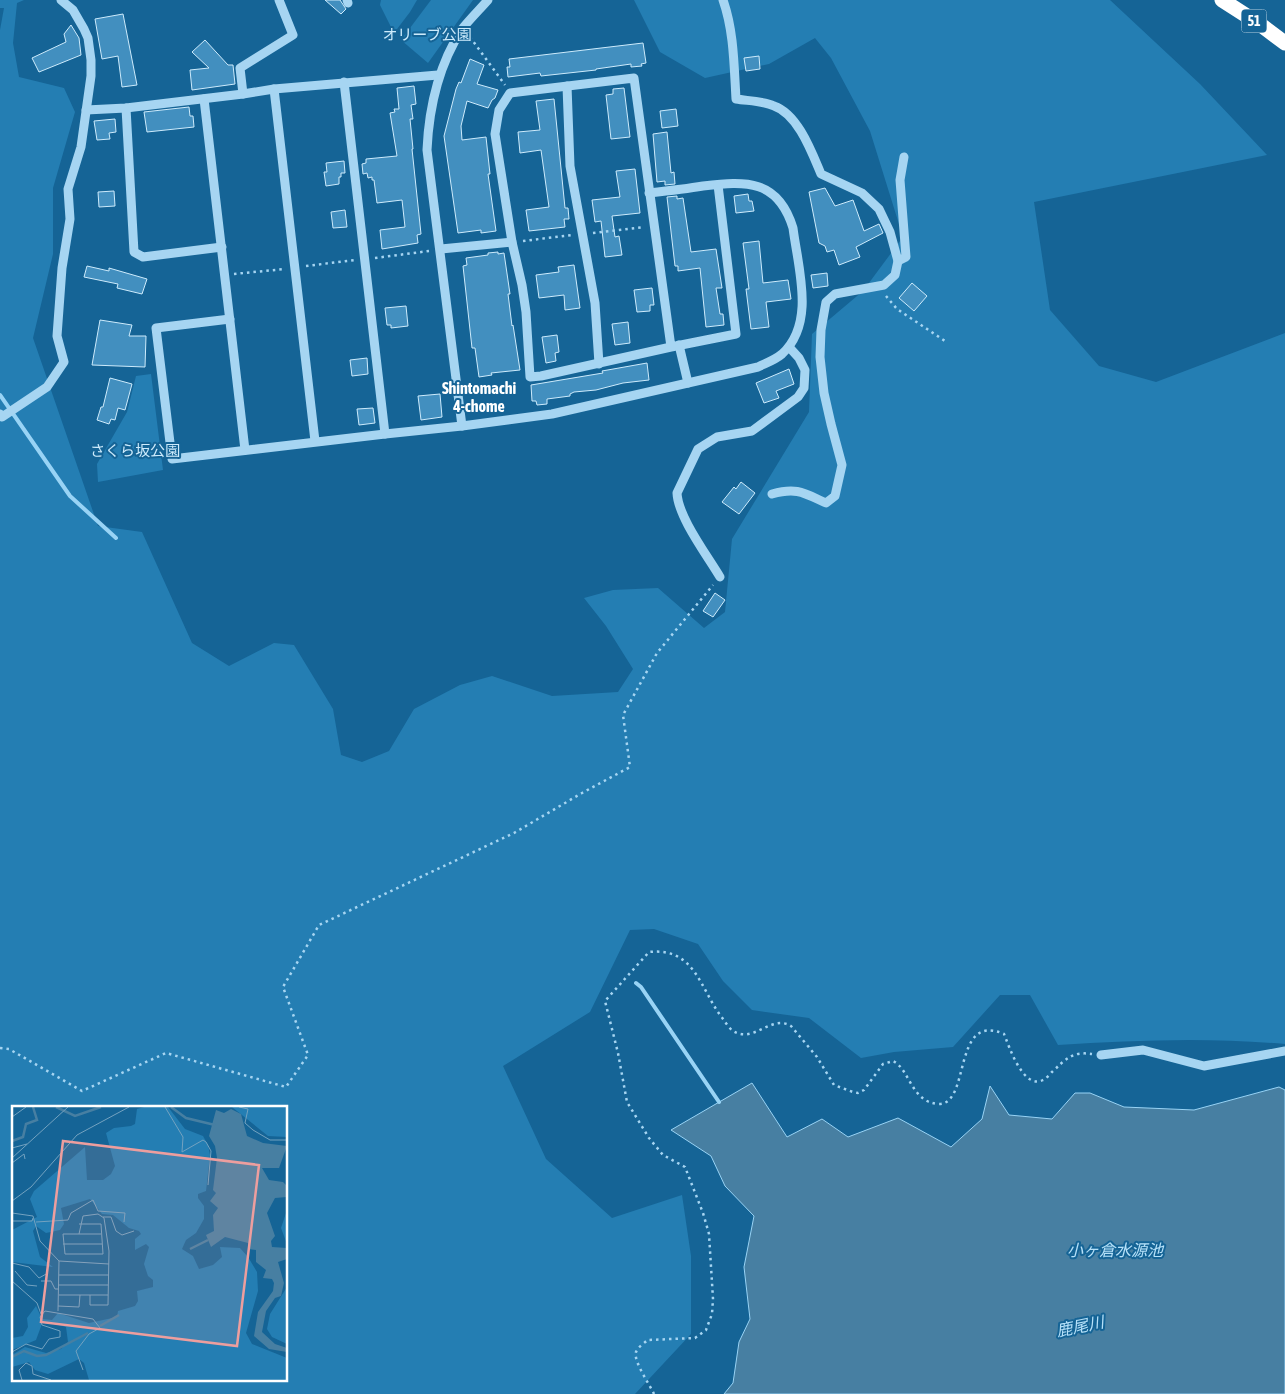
<svg xmlns="http://www.w3.org/2000/svg" width="1285" height="1394" font-family="'Asap Condensed','Noto Sans JP',sans-serif">
<rect width="100%" height="100%" fill="#156496"/>
<g fill="#247eb3" fill-rule="evenodd">
<path d="M0,0H24L17,3L13,43L19,77L64,88L75,112L53,188V254L33,338L98,526L142,532L192,643L229,666L274,643L294,645L333,709L341,755L362,762L389,751L414,709L460,685L492,676L552,696L618,692L633,669L606,626L584,598L613,590L658,588L704,628L725,612L732,539L809,412L812,334L863,291L903,237L870,131L831,58L815,38L769,64L705,78L660,52L634,0H1110L1200,84L1267,155L1034,202L1050,310L1099,366L1156,382L1285,333V1044C1209,1037 1133,1040 1058,1045L1030,995H1000L953,1047L894,1052L861,1058L809,1018L752,1010L723,981L698,944L654,929L630,930L590,1012L503,1066L546,1159L612,1218L682,1195L691,1256V1334L635,1394H0V30L4,8H0ZM14,1108H286V1380H14Z"/>
<path d="M381,0H417L410,12L394,33L380,5Z"/>
<path d="M431,0H473L428,63L401,40Z"/>
<path d="M151,374L163,470L98,482L97,464L127,412L136,376Z"/>
</g>
<path fill="#477fa2" stroke="#98d3f5" d="M752,1083L787,1137L822,1119L848,1137L898,1118L951,1147L982,1119L990,1086L1009,1115L1052,1119L1075,1093H1090L1124,1107L1194,1110L1279,1087L1285,1090V1394H724L733,1383L739,1342L750,1319L744,1267L754,1216L725,1186L711,1156L671,1130Z"/>
<g fill="none" stroke-linecap="round" stroke-linejoin="round">
<g stroke="#98d3f5" stroke-width="4">
<path d="M0,395L70,496L116,538"/>
<path d="M636,983L641,987L719,1102"/>
</g>
</g>
<g fill="#428fbf" stroke="#cdebfc">
<path d="M325,0H340L346,9L341,14Z"/>
<path d="M123,14L137,85L122,87L118,56L102,59L95,19Z"/>
<path d="M71,25L79,38L81,55L39,72L32,58L66,42L64,34Z"/>
<path d="M205,40L228,65H233L235,84L192,90L190,70L209,68L192,52Z"/>
<path d="M643,43L646,63L641,64L642,66L631,67V64L596,69V70L541,76L540,73L508,77L507,67H510L509,59Z"/>
<path d="M759,56L760,69L746,71L744,58Z"/>
<path d="M470,59L484,65L477,84L498,90L495,98L492,100L488,108L467,101L461,126L462,140L486,137L490,174H488L496,231L481,233V230L458,233L444,136L456,89L459,82L461,83Z"/>
<path d="M414,86L416,104L411,105L413,119H410L413,149H412L421,234L417,235L418,243L382,249L380,230L405,227L402,200L377,203L374,180H372V177L368,178L367,173L363,174L362,164L366,163V159L397,156L390,113L395,112L394,109H399L397,88Z"/>
<path d="M624,88L630,137L611,139L606,95L613,94V89Z"/>
<path d="M554,99L565,208H568L569,219H564L565,227L529,231L526,210L549,207L541,150L520,153L518,132L540,130L536,101Z"/>
<path d="M189,107L190,116H193L194,127L147,132L144,112Z"/>
<path d="M676,109L678,126L662,128L660,111Z"/>
<path d="M115,119L116,132L109,133L110,139L97,140L94,121Z"/>
<path d="M667,132L671,173L674,172L675,184L665,185V181L657,182L653,134Z"/>
<path d="M344,161L345,173H341V177H339V184L326,186L324,172H327L326,163Z"/>
<path d="M635,169L640,213L612,216L615,237L619,236L622,255L605,257L601,221L595,222L592,200L620,197L616,171Z"/>
<path d="M825,188L835,206L853,200L864,231L879,224L883,233L856,247L860,257L839,265L834,250L827,252L825,246L819,243L809,192Z"/>
<path d="M114,191L115,206L99,207L98,192Z"/>
<path d="M748,194L749,201H752L754,211L736,213L734,196Z"/>
<path d="M677,196V199L683,198L691,252L716,249L722,288H716L720,314H723L724,325L706,327L700,268L678,271V266H675L667,197Z"/>
<path d="M345,210L347,227L333,228L331,212Z"/>
<path d="M759,241L763,283L788,280L791,299L766,302L769,327L751,329L746,289H749L743,243Z"/>
<path d="M498,252V254L504,253L510,294H508L512,326L513,325L520,370L491,373L492,375L479,377L475,348H472L463,266L467,265L466,258L488,255V253Z"/>
<path d="M574,265L580,308L565,310L564,295L539,298L536,275L559,272L558,267Z"/>
<path d="M87,266L109,271V268L147,279L142,294L117,288L118,284L84,277Z"/>
<path d="M827,273L828,286L813,288L811,275Z"/>
<path d="M912,283L927,296L914,311L899,298Z"/>
<path d="M652,288L654,305H650V311L637,312L634,290Z"/>
<path d="M406,306L408,326L391,328V325H387L385,308Z"/>
<path d="M100,320L132,325L129,336H146L145,367L92,365Z"/>
<path d="M628,322L630,343L615,345L612,324Z"/>
<path d="M557,335L559,352L555,353L556,361L546,363L542,337Z"/>
<path d="M367,358L368,374L352,376L350,360Z"/>
<path d="M647,363L649,380L623,383L596,390L574,392L570,394V396L547,399V404L537,405L536,401H532L531,385L603,373L602,371Z"/>
<path d="M789,369L794,384L776,391L779,398L764,403L756,383Z"/>
<path d="M110,378L132,384L125,410L118,408L115,420L111,419L109,424L97,420L101,407H103Z"/>
<path d="M440,394L442,417L421,420L418,396Z"/>
<path d="M373,408L375,423L359,425L357,409Z"/>
<path d="M741,482L755,493L739,514L722,502L734,487L736,489Z"/>
<path d="M715,593L725,600L713,617L703,611Z"/>
</g>
<g fill="none" stroke-linecap="round" stroke-linejoin="round">
<g stroke="#a6d5f2" stroke-width="2.5" stroke-dasharray="2.5 4" stroke-linecap="butt">
<path d="M470,37L505,85"/>
<path d="M593,233L644,227"/>
<path d="M523,241L572,235"/>
<path d="M375,258L429,251"/>
<path d="M306,266L355,260"/>
<path d="M234,274L285,269"/>
<path d="M886,296L897,309L945,341"/>
<path d="M0,1048L9,1049L82,1091L166,1053L286,1087L308,1055L283,987L319,925L514,833L582,793L630,767L623,715L657,653L713,585"/>
<path d="M654,1394C650,1385 633,1361 636,1352C638,1347 644,1343 648,1340L695,1338L706,1330L712,1314L713,1299L709,1234L703,1213L685,1167L663,1155L649,1138L627,1102L618,1053L605,1001L649,952C696,947 700,990 723,1019C726,1023 729,1028 733,1031C754,1044 771,1014 791,1026L817,1057L834,1085L853,1092L858,1093L864,1090L883,1064L893,1061C910,1069 911,1103 939,1104C971,1104 952,1011 1004,1034C1009,1046 1023,1090 1043,1080C1046,1079 1050,1074 1052,1072C1066,1059 1072,1051 1092,1054"/>
</g>
<g stroke="#a6d5f2" stroke-width="9">
<path d="M347,0L348,3"/>
<path d="M723,0C734,31 734,66 736,99C749,101 763,101 774,106C798,114 812,153 821,174L862,193L879,209L890,232L898,261L895,275L884,285L835,294L826,302L821,330L820,357L824,393L831,424L842,465L835,496L826,503C804,493 797,487 772,494"/>
<path d="M344,82L385,434"/>
<path d="M567,86L570,166L595,303L599,364"/>
<path d="M274,89L315,441"/>
<path d="M243,94L240,68L293,35L279,0"/>
<path d="M204,99L245,450"/>
<path d="M126,108L134,252L143,257L222,247"/>
<path d="M86,110L126,108L243,94L274,89L438,75"/>
<path d="M441,249L512,242"/>
<path d="M898,261L906,257L900,180L904,157"/>
<path d="M230,319L156,328L172,459L385,434L462,426L552,414L758,367C766,363 775,360 782,354C816,323 798,268 793,228C778,179 746,181 703,186C685,189 667,191 649,193"/>
<path d="M679,345L688,383"/>
<path d="M671,347L634,78L510,93L499,110L495,134L512,242L522,285L526,312L530,377L541,376L671,347L736,334L718,185"/>
<path d="M0,414L2,417L47,387L64,362L57,336L62,268L70,219L68,189L81,147L91,76V60L88,38L84,29L73,10L61,0"/>
<path d="M462,426L427,150C429,106 438,66 462,29C470,19 480,9 488,0"/>
<path d="M720,577C707,555 678,517 677,493L698,449L717,437L752,431L798,397L804,388L805,370L799,358L789,347"/>
<path d="M1101,1055L1143,1050L1204,1066L1285,1051"/>
</g>
<path stroke="#fff" stroke-width="15" d="M1222,0L1261,25L1285,43"/>
</g>
<g text-anchor="middle" dominant-baseline="central" stroke-width="4" stroke-linejoin="round" paint-order="stroke">
<rect fill="#156496" stroke="#b9d0e0" stroke-width="1" x="1241.5" y="9.5" width="25" height="23" rx="4"/>
<g font-size="14" font-weight="bold" fill="#fff">
<text x="1254" y="21">51</text>
</g>
<g font-size="15" fill="#cdebfc" stroke="#156496">
<text x="427" y="34">オリーブ公園</text>
<text x="135" y="450">さくら坂公園</text>
</g>
<g font-size="16" font-weight="bold" fill="#fff" stroke="#156496">
<text x="479" y="388">Shintomachi<tspan x="479" dy="18">4-chome</tspan></text>
</g>
<g font-size="16" font-style="italic" fill="#b6e1f9" stroke="#156496">
<text x="1115" y="1250">小ヶ倉水源池</text>
<text transform="translate(1080 1326) rotate(-11)">鹿尾川</text>
</g>
</g>
<g transform="translate(12 1106)">
<rect width="275" height="275" fill="#156496"/>
<path d="M132,1H156L173,23L191,30L196,39L198,49L194,85L186,88V92L192,100V113L184,127L174,134L170,143L181,150L187,163L201,159L210,151L208,141L228,142L236,151L245,166L246,185L234,227L240,238L275,252V274H77L72,257L67,253L36,268L23,264L17,256L0,261V249L13,241L34,247L49,243L56,236L54,221L31,215L24,234L0,244V232L11,230L16,221L15,212L24,200L30,213L40,214L46,207L77,217L105,211L106,205L123,200L126,195L125,185L141,181V174L136,170L132,158L137,141L134,138L123,144V133L129,128L127,125L117,122L101,109L90,108L78,93L49,102L52,118L48,124L34,127L24,120L21,125L28,151L41,161L0,156V124L25,111L18,93L22,85L73,41L75,74H91L99,68L103,60L94,27L102,22L119,20L123,18L125,3ZM220,1H275V31L256,30ZM275,104V138L269,122ZM275,181V238L260,231L255,223L258,208Z" fill="#247eb3"/>
<path d="M219,3L229,8L235,30L251,37L275,40L267,62H250L257,74L271,76L275,80V91L263,92L255,107L263,130L259,135L260,141L275,142V153L266,156L272,177L269,190L263,192L254,205L250,226L263,238L275,242V246L257,243L242,230L246,206L261,185L262,177L260,173L251,172L254,164L244,156V144L236,143V137L213,131L199,141L194,129L202,125L201,109L206,102L198,95L204,87L201,84L205,52L203,40L197,30L204,4L212,7Z" fill="#477fa2"/>
<path fill="none" stroke="#477fa2" stroke-width="2.5" d="M44,1L63,10L89,1M159,1L174,12L203,19M0,35L11,31L14,18L25,14L21,1M178,143L196,134M88,220L107,209M0,251L12,245L25,250L34,249L76,227"/>
<path fill="none" stroke="#73a2c0" stroke-width="1" d="M153,1L171,31L170,46L191,34L194,36L199,45L196,79M227,1L236,3L233,17L241,24L258,34H275M0,11L14,1M0,42L15,38M0,52L56,1M0,57L12,48L13,53M0,95L19,81L65,29L117,1M0,107L21,110L28,135L47,155L97,158M91,111H99L104,125L110,129L122,125M0,115H20L21,112M24,116L56,114L59,107L81,94L86,105L113,107L112,116M67,118H89L91,148H53L51,128H89M67,128L71,110L86,108L92,112L97,145L96,199H78V189M51,138H90M0,157L17,161L27,172L36,167M3,165L15,179L25,180M47,169H97M0,175L25,197L29,208M29,175H39L43,183H47M46,179H96M47,189H96M46,200L67,201L68,189M46,205L47,155M0,246L14,238L30,243L37,233L48,231V225L30,219L28,211L33,205L81,213L88,222L77,228L64,245L71,264M10,274L7,264L14,257L20,260L21,268L39,274"/>
<path fill="#ed9e9e" fill-opacity="0.15" stroke="#ed9e9e" stroke-width="2.5" d="M51,35L247,59L225,240L29,216Z"/>
<rect width="275" height="275" fill="none" stroke="#fff" stroke-width="2.5"/>
</g>
</svg>
